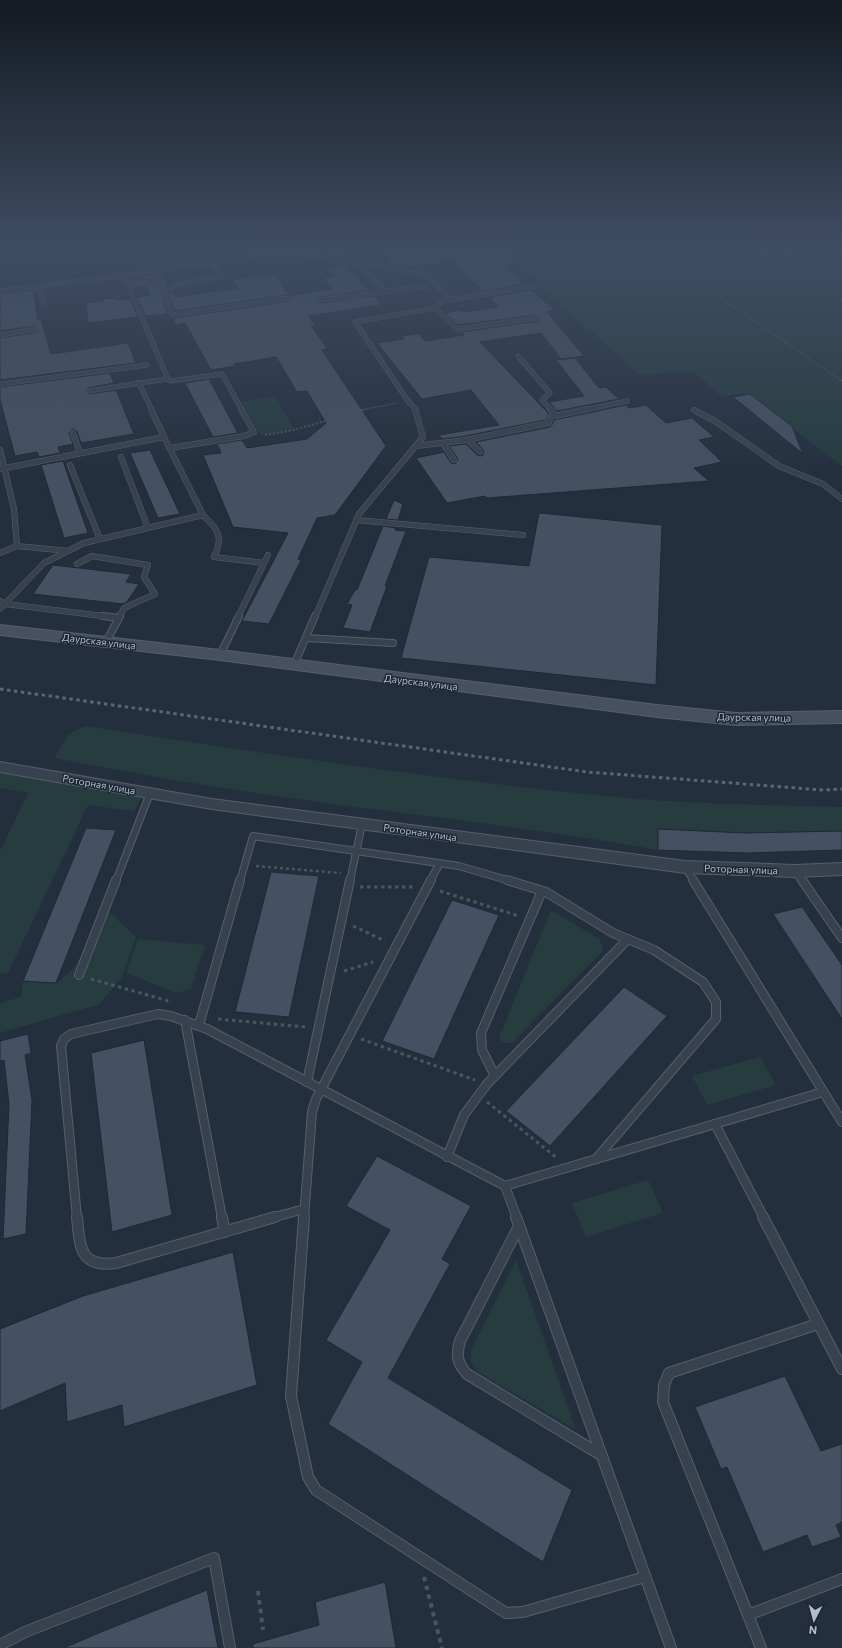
<svg xmlns="http://www.w3.org/2000/svg" width="842" height="1648" font-family="Commissioner,sans-serif">
<rect width="100%" height="100%" fill="#242f3e"/>
<g fill="#263c3f">
<path d="M499,247H842V466L746,393L721,396L693,371L639,375Z"/>
<path d="M275,396L294,429L260,435L242,402Z"/>
<path d="M85,726C255,752 426,778 597,795C678,804 761,805 842,807V831L745,833L658,829V850C536,828 412,815 290,798C211,787 132,773 54,758L69,734Z"/>
<path d="M2,771L143,795L134,811L88,805L8,973L0,974V851L28,793L0,788V777Z"/>
<path d="M551,910L599,939L603,949L602,952L512,1043H505L500,1040V1035Z"/>
<path d="M109,912L136,937L122,977L100,1004L0,1033V1003L21,997L23,981L57,983L73,969Z"/>
<path d="M138,939L205,945L191,989L177,993L126,973Z"/>
<path d="M760,1057L776,1085L707,1105L692,1076Z"/>
<path d="M648,1180L663,1213L586,1237L572,1203Z"/>
<path d="M516,1260L576,1430L478,1372L471,1363V1350Z"/>
</g>
<g fill="#455162" stroke="#1f2835">
<path d="M401,247H441L448,253L499,247L519,265L507,267L524,284L483,291L452,261L406,268L398,265L392,266L378,251Z"/>
<path d="M344,265L347,266L369,290L321,297L318,299V302L321,303L374,296L382,305L309,316L316,326H311L328,349L322,350L386,446L335,515L317,518L298,559L301,560L269,624L242,621L288,533L233,527L203,455L221,453L217,444L242,440L247,448L307,439L326,423L307,391L297,392L276,357L234,364L235,366L211,370L185,323L175,325L174,318L290,301L292,299L291,295L332,289L323,278L334,276L327,268Z"/>
<path d="M162,273L168,286L161,287L160,291L168,314L145,316L137,297L150,295L146,286L162,284L164,281L162,278L142,280L141,277Z"/>
<path d="M274,273L289,295L174,311L168,293L172,292L174,297L238,288L232,279Z"/>
<path d="M33,290L38,320L41,319L51,354L128,343L136,363L0,380V338L38,332L40,329L36,326L0,331V294Z"/>
<path d="M531,290L555,310L547,312L584,356L561,359L541,333L480,342L548,413L546,420L465,436L442,439L439,435L499,425L471,390L422,399L377,343L404,339L402,336L419,334L425,341L464,335L461,332L538,321L540,317L537,315L458,325L445,313L460,310L462,312L498,307L490,297Z"/>
<path d="M117,298L118,300L130,298L138,317L88,323L86,303L103,301L102,299Z"/>
<path d="M575,358L599,388L606,387L619,399L557,411L549,402L584,396L556,360Z"/>
<path d="M110,373L114,383L88,388L86,392L90,394L116,390L134,434L81,443L77,431L72,429L69,433L73,444L58,447L60,453L39,457L37,452L15,456L0,400V387Z"/>
<path d="M209,379L238,433L213,437L185,383Z"/>
<path d="M750,394L792,426L803,454L733,397Z"/>
<path d="M626,405L629,408L646,405L666,423L692,418L714,437L699,440L722,462L694,468L709,481L487,498L485,496L447,503L416,458L444,452L451,463L455,464L458,459L449,446L466,444L477,455L481,456L483,455L484,451L476,442L550,427L552,425L554,420Z"/>
<path d="M150,450L180,514L158,518L130,453Z"/>
<path d="M63,461L88,533L64,538L41,465Z"/>
<path d="M394,500L403,504L398,520L386,519Z"/>
<path d="M539,513L662,525L656,685L401,658L429,557L529,566Z"/>
<path d="M383,526L396,528L395,530L406,531L385,586H387L370,632L343,628L352,605L347,604L355,590H357Z"/>
<path d="M53,565L131,574L126,582L139,584L127,602L123,604L33,594Z"/>
<path d="M86,828L116,830L56,983L23,981Z"/>
<path d="M658,829L745,833L842,831V850L747,853L658,850Z"/>
<path d="M271,872L319,876L289,1017L235,1012Z"/>
<path d="M452,900L499,915L434,1059L382,1041Z"/>
<path d="M802,907L842,965V1019L773,914Z"/>
<path d="M624,987L667,1016L550,1146L506,1111Z"/>
<path d="M28,1034L31,1053L25,1055L32,1100L26,1234L3,1239L9,1104L4,1060L0,1061V1041Z"/>
<path d="M144,1040L172,1215L112,1232L91,1053Z"/>
<path d="M377,1156L471,1206L442,1259L450,1264L388,1378L572,1490L543,1562L328,1424L362,1362L326,1340L390,1230L346,1206Z"/>
<path d="M233,1252L257,1385L124,1427L122,1405L67,1422L65,1383L0,1411V1329L83,1296Z"/>
<path d="M785,1376L821,1451L842,1444V1522L836,1525L841,1537L812,1547L807,1535L763,1552L727,1467L721,1469L695,1407Z"/>
<path d="M385,1582L396,1648H253V1644L319,1625L315,1602Z"/>
<path d="M207,1590L218,1648H64L101,1632Z"/>
</g>
<g fill="none" stroke-linecap="round" stroke-linejoin="round">
<g stroke="#565f6c" stroke-width="5">
<g id="lane-far4">
<path d="M330,247L342,261"/>
<path d="M289,253L417,273L430,278L451,300"/>
<path d="M212,262L221,276L176,285L170,289L163,290L172,315L289,298"/>
<path d="M358,264L386,291"/>
<path d="M122,276L314,247"/>
<path d="M128,285L161,281"/>
<path d="M40,286L43,303"/>
<path d="M0,291L122,276L128,285L168,379L139,383L152,410"/>
<path d="M321,300L426,286"/>
<path d="M435,308L457,329L537,318"/>
<path d="M0,335L37,329"/>
<path d="M518,356L550,393L542,400L551,410"/>
<path d="M168,379L170,381L222,374L242,410"/>
<path d="M0,384L147,365"/>
<path d="M89,391L139,383"/>
<path d="M416,410L408,401L355,322L435,308L443,301L534,286"/>
<path d="M584,410L627,401"/>
</g>
</g>
<g stroke="#565f6c" stroke-width="6">
<g id="lane-far3">
<path d="M550,409L556,416"/>
<path d="M694,410L715,421L779,466L823,484L842,499"/>
<path d="M73,433L80,453"/>
<path d="M469,441L480,452"/>
<path d="M444,445L454,460"/>
<path d="M416,446L466,440L549,423L550,417L588,409"/>
<path d="M170,448L244,436L254,432L241,409"/>
<path d="M0,450L14,509L17,546L68,551"/>
<path d="M121,457L148,528"/>
<path d="M70,465L100,539"/>
<path d="M0,469L164,437L151,409"/>
<path d="M203,515C218,530 224,536 214,557L264,563"/>
<path d="M356,520L523,535"/>
<path d="M0,553L17,546"/>
<path d="M77,564L92,556L148,565L144,577L155,594L124,608L119,617"/>
<path d="M0,601L5,604L111,617"/>
<path d="M0,609L44,563L84,543L203,515L164,437"/>
<path d="M238,617L268,555"/>
<path d="M315,617L359,514L423,437L415,409"/>
</g>
</g>
<g stroke="#565f6c" stroke-width="8">
<g id="lane-far2">
<path d="M103,616L118,618"/>
<path d="M306,638L393,643"/>
<path d="M106,642L120,616"/>
<path d="M220,655L239,616"/>
<path d="M294,665L315,616"/>
<path d="M685,867L694,881"/>
<path d="M795,871L802,881"/>
<path d="M116,881L150,793"/>
<path d="M240,881L253,836L459,866L510,881"/>
<path d="M350,881L362,824"/>
<path d="M430,881L440,863"/>
</g>
</g>
<g stroke="#565f6c" stroke-width="10">
<g id="lane-far1">
<path d="M507,880L546,892L613,933L654,950L703,982L716,1002V1019L596,1159"/>
<path d="M693,880L842,1122"/>
<path d="M802,880L842,938"/>
<path d="M79,975L116,880"/>
<path d="M185,1020L222,1218"/>
<path d="M199,1025L240,880"/>
<path d="M495,1076L482,1050L481,1033L542,891"/>
<path d="M307,1082L350,880"/>
<path d="M715,1124L764,1218"/>
<path d="M447,1157L464,1115L487,1084L628,939"/>
<path d="M505,1186L517,1218"/>
<path d="M77,1218L61,1046L64,1039L71,1034L158,1014L171,1016L207,1029L505,1186L823,1092"/>
<path d="M271,1218L304,1209"/>
<path d="M304,1218L312,1112L316,1099L431,880"/>
</g>
</g>
<g stroke="#565f6c" stroke-width="12">
<g id="lane">
<path d="M77,1217C80,1246 79,1268 116,1263L275,1217"/>
<path d="M222,1217L225,1232"/>
<path d="M304,1217L291,1396L308,1477L316,1490L506,1613L523,1612L645,1577"/>
<path d="M516,1217L671,1648"/>
<path d="M763,1217L842,1369"/>
<path d="M519,1226L460,1341C456,1355 457,1363 467,1374L601,1455"/>
<path d="M818,1324L669,1373L664,1385L663,1402L748,1615L842,1579"/>
<path d="M748,1615L761,1648"/>
<path d="M0,1645L25,1632L214,1558L230,1648"/>
</g>
</g>
<g stroke="#565f6c" stroke-width="2">
<path id="street" d="M0,762L212,799L685,861L795,865L842,863V875L795,877L685,873L212,809L0,772Z"/>
</g>
<g stroke="#565f6c" stroke-width="2">
<path id="secondary" d="M0,625L220,650L657,705L736,713L842,711V723L736,725L657,717L220,660L0,635Z"/>
</g>
<g stroke="#44595c" stroke-width="1.5" stroke-dasharray="1.5 1.5" stroke-linecap="butt">
<path d="M779,247L813,274L842,301"/>
<path d="M680,270L842,381"/>
<path d="M0,316L23,313L28,306L26,298"/>
<path d="M72,396L77,410"/>
<path d="M65,409L76,407"/>
<path d="M46,410L56,406L64,407L65,410"/>
<path d="M360,410L398,403"/>
</g>
<g stroke="#44595c" stroke-width="2" stroke-dasharray="2 2" stroke-linecap="butt">
<path d="M48,409L46,410L51,431L63,434"/>
<path d="M65,409L70,423"/>
<path d="M77,409L84,427"/>
<path d="M49,425L59,421L81,419"/>
<path d="M265,435L294,430L366,409"/>
</g>
<path stroke="#44595c" stroke-width="2.5" stroke-dasharray="3 3" stroke-linecap="butt" d="M256,866L341,873"/>
<g stroke="#44595c" stroke-width="3" stroke-dasharray="3.5 3.5" stroke-linecap="butt">
<path d="M360,887H413"/>
<path d="M440,891L519,916"/>
<path d="M353,926L385,941"/>
<path d="M344,971L373,962"/>
<path d="M91,979L172,1002"/>
<path d="M218,1019L306,1027"/>
<path d="M361,1039L475,1080"/>
<path d="M487,1102L557,1158"/>
</g>
<g stroke="#44595c" stroke-width="4" stroke-dasharray="4.5 4.5" stroke-linecap="butt">
<path d="M424,1577L442,1648"/>
<path d="M258,1591L263,1630"/>
</g>
<use href="#lane-far4" stroke="#38414e" stroke-width="4"/>
<use href="#lane-far3" stroke="#38414e" stroke-width="5"/>
<use href="#lane-far2" stroke="#38414e" stroke-width="6"/>
<use href="#lane-far1" stroke="#38414e" stroke-width="8"/>
<use href="#lane" stroke="#38414e" stroke-width="10"/>
<use href="#street" fill="#38414e" fill-rule="evenodd"/>
<use href="#secondary" fill="#465061" fill-rule="evenodd"/>
<path stroke="#5a6575" stroke-width="3" stroke-dasharray="3.5 3.5" stroke-linecap="butt" d="M0,689L587,772L823,790L842,789"/>
</g>
<linearGradient id="sky" x2="0" y2="1"><stop stop-color="#141a22"/><stop offset="0.52" stop-color="#3f4d63"/><stop offset="1" stop-color="#3f4d63" stop-opacity="0"/></linearGradient>
<rect width="842" height="478" fill="url(#sky)"/>
<g text-anchor="middle" dominant-baseline="central" stroke-width="3" stroke-linejoin="round" paint-order="stroke">
<g font-size="10" fill="#b4bcc9" stroke="#1d2633">
<text transform="translate(99 641) rotate(7)">Даурская улица</text>
<text transform="translate(421 682) rotate(7)">Даурская улица</text>
<text transform="translate(754 717) rotate(1)">Даурская улица</text>
<text transform="translate(99 784) rotate(10)">Роторная улица</text>
<text transform="translate(420 832) rotate(8)">Роторная улица</text>
<text transform="translate(741 869) rotate(2)">Роторная улица</text>
</g>
</g>
<g transform="translate(814 1620) rotate(186)" stroke="#1d2633" stroke-width="3" paint-order="stroke">
<path d="M0-3L7 15L0 10L-7 15Z" fill="#b4bcc9"/>
<text y="-6" font-size="11" font-weight="bold" text-anchor="middle" fill="#b4bcc9">N</text>
</g>
</svg>
